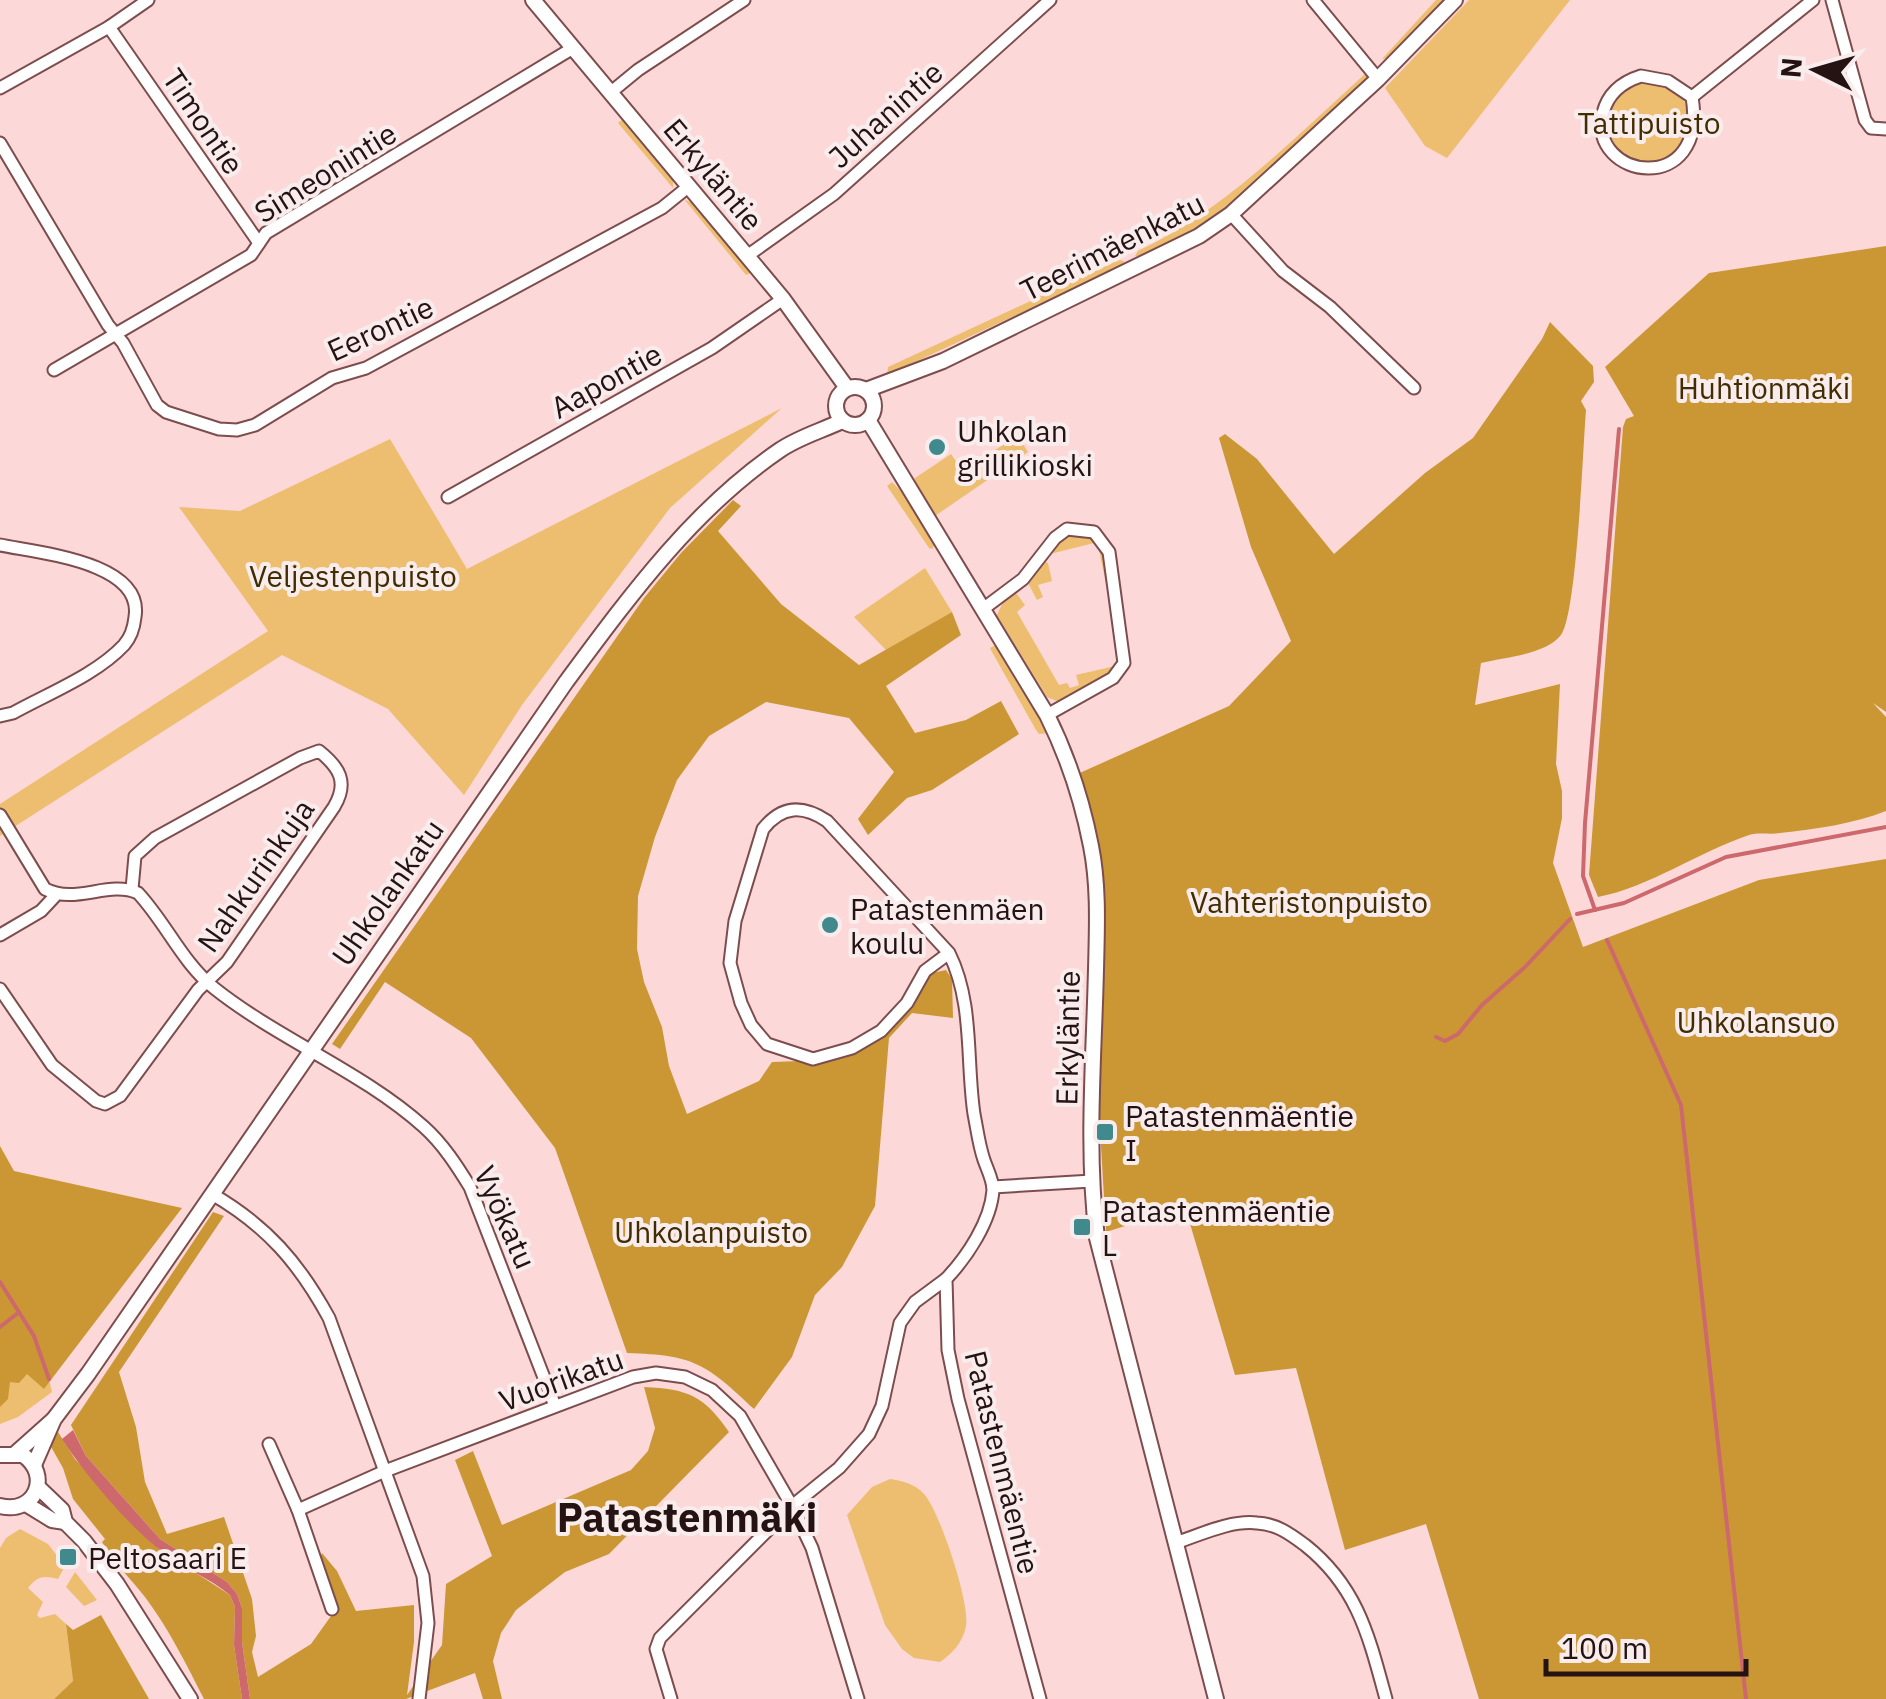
<svg xmlns="http://www.w3.org/2000/svg" width="1886" height="1699" font-family="'IBM Plex Sans',sans-serif">
<rect width="100%" height="100%" fill="#fcd9d8"/>
<g fill="#edbe6f">
<path d="M1436,0H1448L1392,57L1382,59Z"/>
<path d="M1469,0H1570L1447,158L1425,146L1385,88Z"/>
<path d="M1367,72V78L1264,175L1206,223L1141,256H1135L1138,251C1227,209 1295,137 1367,72Z"/>
<circle cx="1649" cy="122" r="41"/>
<path d="M623,119L673,180V188L618,123Z"/>
<path d="M684,199L695,205L751,273L746,275Z"/>
<path d="M1119,260L1124,261L1122,266L887,375L888,367Z"/>
<path d="M782,408L670,508L522,705L464,795L388,709L282,655L0,836V804L268,631L179,507L240,511L390,439L467,569Z"/>
<path d="M1018,436L1028,452L935,516L912,480L951,454L962,470Z"/>
<path d="M892,482L907,497L936,542L932,549L929,548L887,486Z"/>
<path d="M1069,532L1089,534L1103,548L1123,646L1119,671L1059,702L1047,697L997,615L1003,602L1016,593L1025,605L1017,612L1059,685L1067,683L1070,688L1079,685L1076,675L1115,666L1119,661V647L1099,550L1094,543L1054,553L1050,550Z"/>
<path d="M1043,561L1048,563L1052,581L1038,585L1043,597L1037,600L1028,583Z"/>
<path d="M925,568L952,612L886,650L854,617Z"/>
<path d="M998,644L1051,733L1039,734L1036,730L992,652L990,648Z"/>
<path d="M0,1282L49,1379L52,1392L18,1417L0,1424Z"/>
<path d="M890,1479C903,1481 915,1484 924,1494C940,1512 970,1603 966,1626C963,1642 953,1653 940,1662L914,1658L902,1649L885,1625L847,1515L872,1487Z"/>
<path d="M20,1529L48,1544L65,1566L58,1579C44,1575 37,1576 28,1588L43,1602L37,1615L40,1618L55,1614L66,1624L73,1681L54,1699H0V1548L6,1538Z"/>
<path d="M75,1572L97,1600L84,1606L66,1587Z"/>
</g>
<g fill="#cb9735">
<path d="M1886,246V712L1873,703L1886,717V811C1854,824 1815,829 1780,833C1770,835 1759,832 1749,835C1698,852 1650,887 1598,897L1589,875L1623,427L1626,419L1634,416L1605,367L1709,273Z"/>
<path d="M1550,322L1593,366L1594,382L1581,401L1586,410C1583,447 1577,613 1561,635C1545,655 1504,657 1481,663L1475,705L1560,684L1556,764L1562,791V818L1553,863L1583,947L1759,880L1886,859V1699H1479L1426,1524L1345,1550L1296,1368L1235,1375L1185,1207L1106,1232L1095,1043L1097,926L1073,776L1229,706L1291,641L1251,547L1219,438L1225,434L1257,459L1334,554L1425,473L1473,438L1542,339Z"/>
<path d="M733,500L741,506L718,531L781,604L859,665L952,612L961,635L886,686L915,733L966,720L1001,701L1019,734L932,790L907,798L868,835L858,819L894,772L849,718L766,702L709,736L677,780L655,837L638,896L637,949L644,982L662,1027L669,1066L687,1114L759,1081L772,1062L829,1060L861,1042L866,1046L889,1029L932,973L946,970L952,979L953,1018L912,1013L889,1038L875,1206L842,1267L815,1295L792,1357L754,1409C706,1364 695,1355 627,1353L555,1148L471,1038L385,982L340,1049L332,1044L644,598L681,553Z"/>
<path d="M0,1146L14,1171L182,1208L44,1389L27,1374L19,1383L10,1382L8,1399L0,1407Z"/>
<path d="M213,1212L224,1216L119,1372L136,1427L145,1482L167,1534L224,1517L252,1599L256,1636L252,1652L258,1677L311,1644L331,1616L316,1572L322,1553L337,1571L356,1611L414,1605V1642L407,1695L442,1645L446,1584L492,1556L455,1460L473,1451L502,1525L631,1470L648,1451L655,1428L644,1387C689,1389 704,1396 729,1432L609,1554L565,1572L516,1610L501,1633L493,1661L502,1699H483L475,1673L406,1699H250L242,1642V1608L237,1594L227,1582L160,1539L86,1456L71,1425Z"/>
<path d="M58,1432L75,1459L159,1549L230,1595L235,1607L234,1645L242,1699H204C186,1664 169,1629 145,1597C130,1578 114,1563 102,1542L105,1539L73,1499L63,1468L50,1445Z"/>
<path d="M101,1615L149,1699H54L73,1681L66,1624L73,1630Z"/>
</g>
<path fill="#cd686c" d="M73,1430L86,1456L160,1539L227,1582L237,1594L242,1608V1642L250,1699H242L234,1645L235,1607L230,1595C209,1578 184,1568 163,1552C131,1529 83,1472 62,1439Z"/>
<g fill="none" stroke-linecap="round" stroke-linejoin="round">
<g stroke="#cd686c" stroke-width="4">
<path d="M1595,910L1583,876L1585,823L1619,429"/>
<path d="M1577,914L1624,903L1726,857L1886,827"/>
<path d="M1607,940L1681,1105L1746,1699"/>
<path d="M1436,1037L1445,1041L1458,1034L1482,1005L1525,967L1570,919"/>
<path d="M0,1282L34,1336L49,1379"/>
<path d="M0,1327L18,1313"/>
</g>
<g stroke="#7d4d4e" stroke-width="15">
<g id="minor">
<path d="M1313,0L1378,79"/>
<path d="M1832,0L1865,120L1871,128L1886,129"/>
<path d="M109,27L259,243"/>
<path d="M1641,76L1668,81L1692,97C1709,198 1587,180 1603,113C1608,93 1622,82 1641,76Z"/>
<path d="M0,88L109,27L148,0"/>
<path d="M610,93L638,70L744,0"/>
<path d="M1692,97L1813,0"/>
<path d="M0,143L108,325L123,343L157,405L166,412L219,429L237,430L255,425L332,378L366,368L662,208L688,187"/>
<path d="M1231,214L1283,271L1330,307L1414,388"/>
<path d="M747,256L834,194L1050,0"/>
<path d="M54,370L251,255L266,233L573,48"/>
<path d="M448,497L712,348L783,299"/>
<path d="M0,545C39,553 144,562 135,617C134,627 132,636 124,645C96,675 49,693 13,713L0,716"/>
<path d="M983,609L1023,579L1055,538L1067,529L1094,532L1109,552L1124,663L1113,678L1047,715"/>
<path d="M0,815L45,889C76,905 108,880 138,893C166,923 182,962 214,988C278,1039 363,1072 424,1127C443,1144 457,1166 470,1187L555,1406"/>
<path d="M0,935L41,911L56,895"/>
<path d="M949,953L925,971L907,1003L881,1031L852,1048L813,1059L767,1044L751,1025L741,1003L730,963L735,921L763,829C782,805 803,805 827,821L949,953C974,1003 966,1061 974,1114C977,1129 979,1146 984,1160C987,1169 993,1180 993,1190C991,1221 967,1257 946,1279L948,1350L958,1399L1040,1699"/>
<path d="M0,989L52,1065L96,1101L105,1104L120,1096L198,990L227,962L334,807C349,782 339,767 319,751L300,758L155,838L135,856L132,889"/>
<path d="M993,1187L1092,1181"/>
<path d="M212,1194C267,1226 299,1263 329,1318L423,1576L428,1623L419,1699"/>
<path d="M269,1444L298,1510L385,1471L633,1377L656,1373L685,1377L712,1390L740,1416L792,1506L812,1548L858,1699"/>
<path d="M298,1510L332,1609"/>
<path d="M1175,1543C1200,1535 1230,1520 1257,1523C1277,1524 1290,1534 1305,1545C1358,1587 1369,1637 1386,1699"/>
<path d="M671,1699L656,1649L660,1638L792,1506L839,1468L869,1434L882,1406L900,1323L915,1302L946,1279"/>
</g>
</g>
<g stroke="#7d4d4e" stroke-width="18">
<g id="tertiary">
<path d="M533,0L783,299L847,388"/>
<circle cx="855" cy="406" r="19"/>
<path d="M866,390L943,361L1199,236L1231,214L1378,79L1455,0"/>
<path d="M868,420L1047,715C1068,757 1082,800 1091,846C1099,886 1097,928 1096,969C1094,1058 1086,1149 1097,1238L1216,1699"/>
<path d="M16,1453L53,1420"/>
<path d="M0,1455H23C52,1475 35,1515 0,1506"/>
<path d="M34,1465L54,1419L88,1374L566,682C629,597 692,510 780,450C799,437 821,431 842,421"/>
<path d="M38,1487L62,1510L65,1522L84,1541L117,1584L190,1699"/>
<path d="M26,1504L52,1520L65,1522"/>
</g>
</g>
<use href="#minor" stroke="#fff" stroke-width="11"/>
<use href="#tertiary" stroke="#fff" stroke-width="14"/>
</g>
<g fill="#40898c" stroke="#f8ecec" stroke-width="4">
<circle cx="937" cy="447" r="10"/>
<circle cx="830" cy="925" r="10"/>
<rect x="1095" y="1122" width="20" height="20" rx="5"/>
<rect x="1072" y="1217" width="20" height="20" rx="5"/>
<rect x="58" y="1547" width="20" height="20" rx="5"/>
</g>
<g text-anchor="middle" dominant-baseline="central" stroke-width="8" stroke-linejoin="round" paint-order="stroke">
<g font-size="30" fill="#251212" stroke="#f8ecec">
<text transform="translate(885 114) rotate(-42)">Juhanintie</text>
<text transform="translate(204 121) rotate(56)">Timontie</text>
<text transform="translate(325 172) rotate(-32)">Simeonintie</text>
<text transform="translate(714 174) rotate(50)">Erkyläntie</text>
<text transform="translate(1112 246) rotate(-27)">Teerimäenkatu</text>
<text transform="translate(380 328) rotate(-25)">Eerontie</text>
<text transform="translate(606 380) rotate(-29)">Aapontie</text>
<text transform="translate(255 875) rotate(-55)">Nahkurinkuja</text>
<text transform="translate(387 892) rotate(-55)">Uhkolankatu</text>
<text transform="translate(1067 1038) rotate(-89)">Erkyläntie</text>
<text transform="translate(506 1217) rotate(66)">Vyökatu</text>
<text transform="translate(561 1379) rotate(-20)">Vuorikatu</text>
<text transform="translate(1003 1462) rotate(76)">Patastenmäentie</text>
</g>
<g font-size="30" fill="#422d02" stroke="#f8ecec">
<text x="1649" y="122">Tattipuisto</text>
<text x="1764" y="387">Huhtionmäki</text>
<text x="353" y="575">Veljestenpuisto</text>
<text x="1309" y="901">Vahteristonpuisto</text>
<text x="1756" y="1021">Uhkolansuo</text>
<text x="711" y="1231">Uhkolanpuisto</text>
</g>
<g font-size="30" fill="#251212" stroke="#f8ecec" text-anchor="start">
<text x="957" y="430">Uhkolan<tspan x="957" dy="34">grillikioski</tspan></text>
<text x="850" y="908">Patastenmäen<tspan x="850" dy="34">koulu</tspan></text>
<text x="1125" y="1115">Patastenmäentie<tspan x="1125" dy="34">I</tspan></text>
<text x="1102" y="1210">Patastenmäentie<tspan x="1102" dy="34">L</tspan></text>
<text x="88" y="1557">Peltosaari E</text>
</g>
<g font-size="40" font-weight="bold" fill="#251212" stroke="#f8ecec">
<text x="687" y="1517">Patastenmäki</text>
</g>
</g>
<g transform="translate(1816 70) rotate(275)" stroke="#f8ecec" stroke-width="8" paint-order="stroke">
<path d="M0-8L18 38L0 25L-18 38Z" fill="#251212"/>
<text y="-15" font-size="28" font-weight="bold" text-anchor="middle" fill="#251212">N</text>
</g>
<path d="M1546 1659v15h200v-15" fill="none" stroke="#251212" stroke-width="5"/>
<text x="1561" y="1659" font-size="30" fill="#251212" stroke="#f8ecec" stroke-width="8" paint-order="stroke">100 m</text>
</svg>
